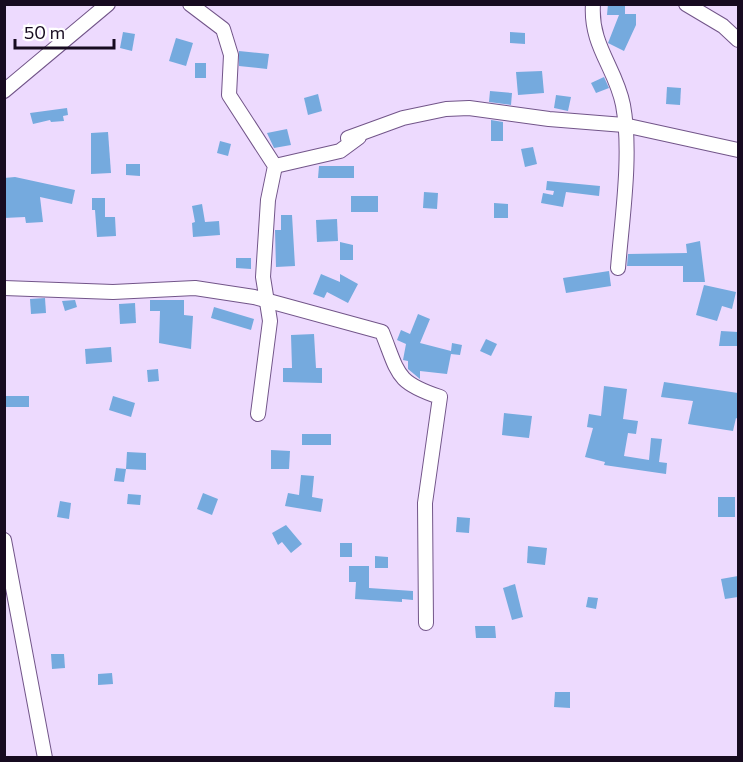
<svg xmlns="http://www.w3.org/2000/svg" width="743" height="762" font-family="Commissioner,sans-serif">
<rect width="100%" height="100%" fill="#eddafe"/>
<g fill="#75aade">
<path d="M608,4H625V14H636V25L624,51L608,43L619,15H607Z"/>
<path d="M123,32L135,34L132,51L120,48Z"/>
<path d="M510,32L525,33V44L510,43Z"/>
<path d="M176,38L193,43L186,66L169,61Z"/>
<path d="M239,51L269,54L267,69L239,66Z"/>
<rect x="195" y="63" width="11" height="15"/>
<path d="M542,71L544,93L518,95L516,72Z"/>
<path d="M604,77L609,88L596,93L591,83Z"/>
<path d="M667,87L681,88L680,105L666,104Z"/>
<path d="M490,91L512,93L511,105L489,102Z"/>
<path d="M318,94L322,111L308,115L304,98Z"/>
<path d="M556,95L571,97L568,111L554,108Z"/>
<path d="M67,108L68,115L63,116L64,121L51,122L50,120L33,124L30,113Z"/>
<path d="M491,120L503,122V141H491Z"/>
<path d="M287,129L291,145L274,148L267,133Z"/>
<path d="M108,132L111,173L91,174V133Z"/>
<path d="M220,141L231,144L228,156L217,153Z"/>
<path d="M533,147L537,164L525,167L521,149Z"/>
<path d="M126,164H140V176L126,175Z"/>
<path d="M319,166H354V178H318Z"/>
<path d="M15,177L75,190L72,204L40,197L43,222L26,223L25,217L4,218V178Z"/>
<path d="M547,181L600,186L599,196L566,192L563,207L541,203L543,193L553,195L554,191L546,190Z"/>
<path d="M424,192L438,193L437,209L423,208Z"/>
<rect x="351" y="196" width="27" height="16"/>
<path d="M92,198H105V217H115L116,236L97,237L95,210H92Z"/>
<path d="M494,203L508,204V218H494Z"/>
<path d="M202,204L205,222L219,221L220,235L193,237L192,223L195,222L192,206Z"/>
<path d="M281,215H292L295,266L276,267L275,230H281Z"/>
<path d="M337,219L338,241L317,242L316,220Z"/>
<path d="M700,241L705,282H683V266H627L628,254L687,253L686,244Z"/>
<path d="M340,242L353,245V260H340Z"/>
<path d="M236,258H251V269L236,268Z"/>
<path d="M609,271L611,286L566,293L563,278Z"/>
<path d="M321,274L340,282V274L358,284L348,303L327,292L324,298L313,294Z"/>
<path d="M704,285L736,292L732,309L722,306L717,321L696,315Z"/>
<path d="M45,298L46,313L31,314L30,299Z"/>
<path d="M75,300L77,307L65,311L62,301Z"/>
<path d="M150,300H184V315L193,316L191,349L159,343L160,311H150Z"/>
<path d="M135,303L136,323L120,324L119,304Z"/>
<path d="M214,307L254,319L251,330L211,318Z"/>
<path d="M418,314L430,319L420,343L451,351L452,343L462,345L460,355L451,354L447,374L420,371V379L408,369V361L403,360L406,344L397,340L401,330L410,334Z"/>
<path d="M721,331L738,332V346H719Z"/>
<path d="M314,334L316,368H322V383L283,382V368H292L291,335Z"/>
<path d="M486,339L497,344L491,356L480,351Z"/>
<path d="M111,347L112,362L86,364L85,349Z"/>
<path d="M158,369L159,381L148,382L147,370Z"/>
<path d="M664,382L738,393V419L736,418L733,431L688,424L693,401L661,397Z"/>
<path d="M604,386L627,389L623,419L638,421L636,434L628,433L624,456L649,460L651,438L662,439L659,462L667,463L666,474L604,465L605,462L585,457L593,428L587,427L589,414L601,416Z"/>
<rect x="4" y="396" width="25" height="11"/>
<path d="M113,396L135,403L131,417L109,410Z"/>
<path d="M504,413L532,416L529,438L502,435Z"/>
<rect x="302" y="434" width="29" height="11"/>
<path d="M271,450L290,451L289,469H271Z"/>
<path d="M127,452L146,453V470L126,469Z"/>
<path d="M116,468L126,469L124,482L114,481Z"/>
<path d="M301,475L314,476L312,497L323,499L321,512L285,506L288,493L299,495Z"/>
<path d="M203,493L218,499L212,515L197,509Z"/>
<path d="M128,494L141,495L140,505L127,504Z"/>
<rect x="718" y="497" width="17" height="20"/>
<path d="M60,501L71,503L69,519L57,517Z"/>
<path d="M457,517L470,518L469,533L456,532Z"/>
<path d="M286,525L302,544L291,553L282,542L278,545L272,533Z"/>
<rect x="340" y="543" width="12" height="14"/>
<path d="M528,546L547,548L545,565L527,563Z"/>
<path d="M375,556L388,557V568H375Z"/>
<path d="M349,566H369V588L413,591V600L402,599V602L355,599L356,582H349Z"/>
<path d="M738,576V597L725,599L721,579Z"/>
<path d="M515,584L523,617L512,620L503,588Z"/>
<path d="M588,597L598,598L596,609L586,607Z"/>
<path d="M475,626H495L496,638H476Z"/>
<path d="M51,654H64L65,668L52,669Z"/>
<path d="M112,673L113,684L98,685V674Z"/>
<path d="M555,692H570V708L554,707Z"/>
</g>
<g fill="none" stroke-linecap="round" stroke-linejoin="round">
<g stroke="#725589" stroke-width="16">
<g id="minor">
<path d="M190,4L223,29L231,55L229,95L275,166L268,200L263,277L270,321L258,414"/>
<path d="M593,4C590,46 616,68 623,105C632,154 622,218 618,268"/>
<path d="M686,4L723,26L738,40"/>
<path d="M4,91L108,4"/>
<path d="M348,138L403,118L446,109L469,108L549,119L624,125L738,150"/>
<path d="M275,166L340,151L359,137"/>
<path d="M4,288L113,292L195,288L254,297L382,332C399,374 395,382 440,397L425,503L426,623"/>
<path d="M4,540L45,758"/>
</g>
</g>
<use href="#minor" stroke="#fff" stroke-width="14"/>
</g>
<rect width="743" height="762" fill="none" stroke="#170b20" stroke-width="12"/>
<path d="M15 39v9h99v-9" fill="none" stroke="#170b20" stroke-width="3"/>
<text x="24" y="39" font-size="18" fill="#170b20" stroke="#ffffff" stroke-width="4.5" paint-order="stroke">50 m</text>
</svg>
